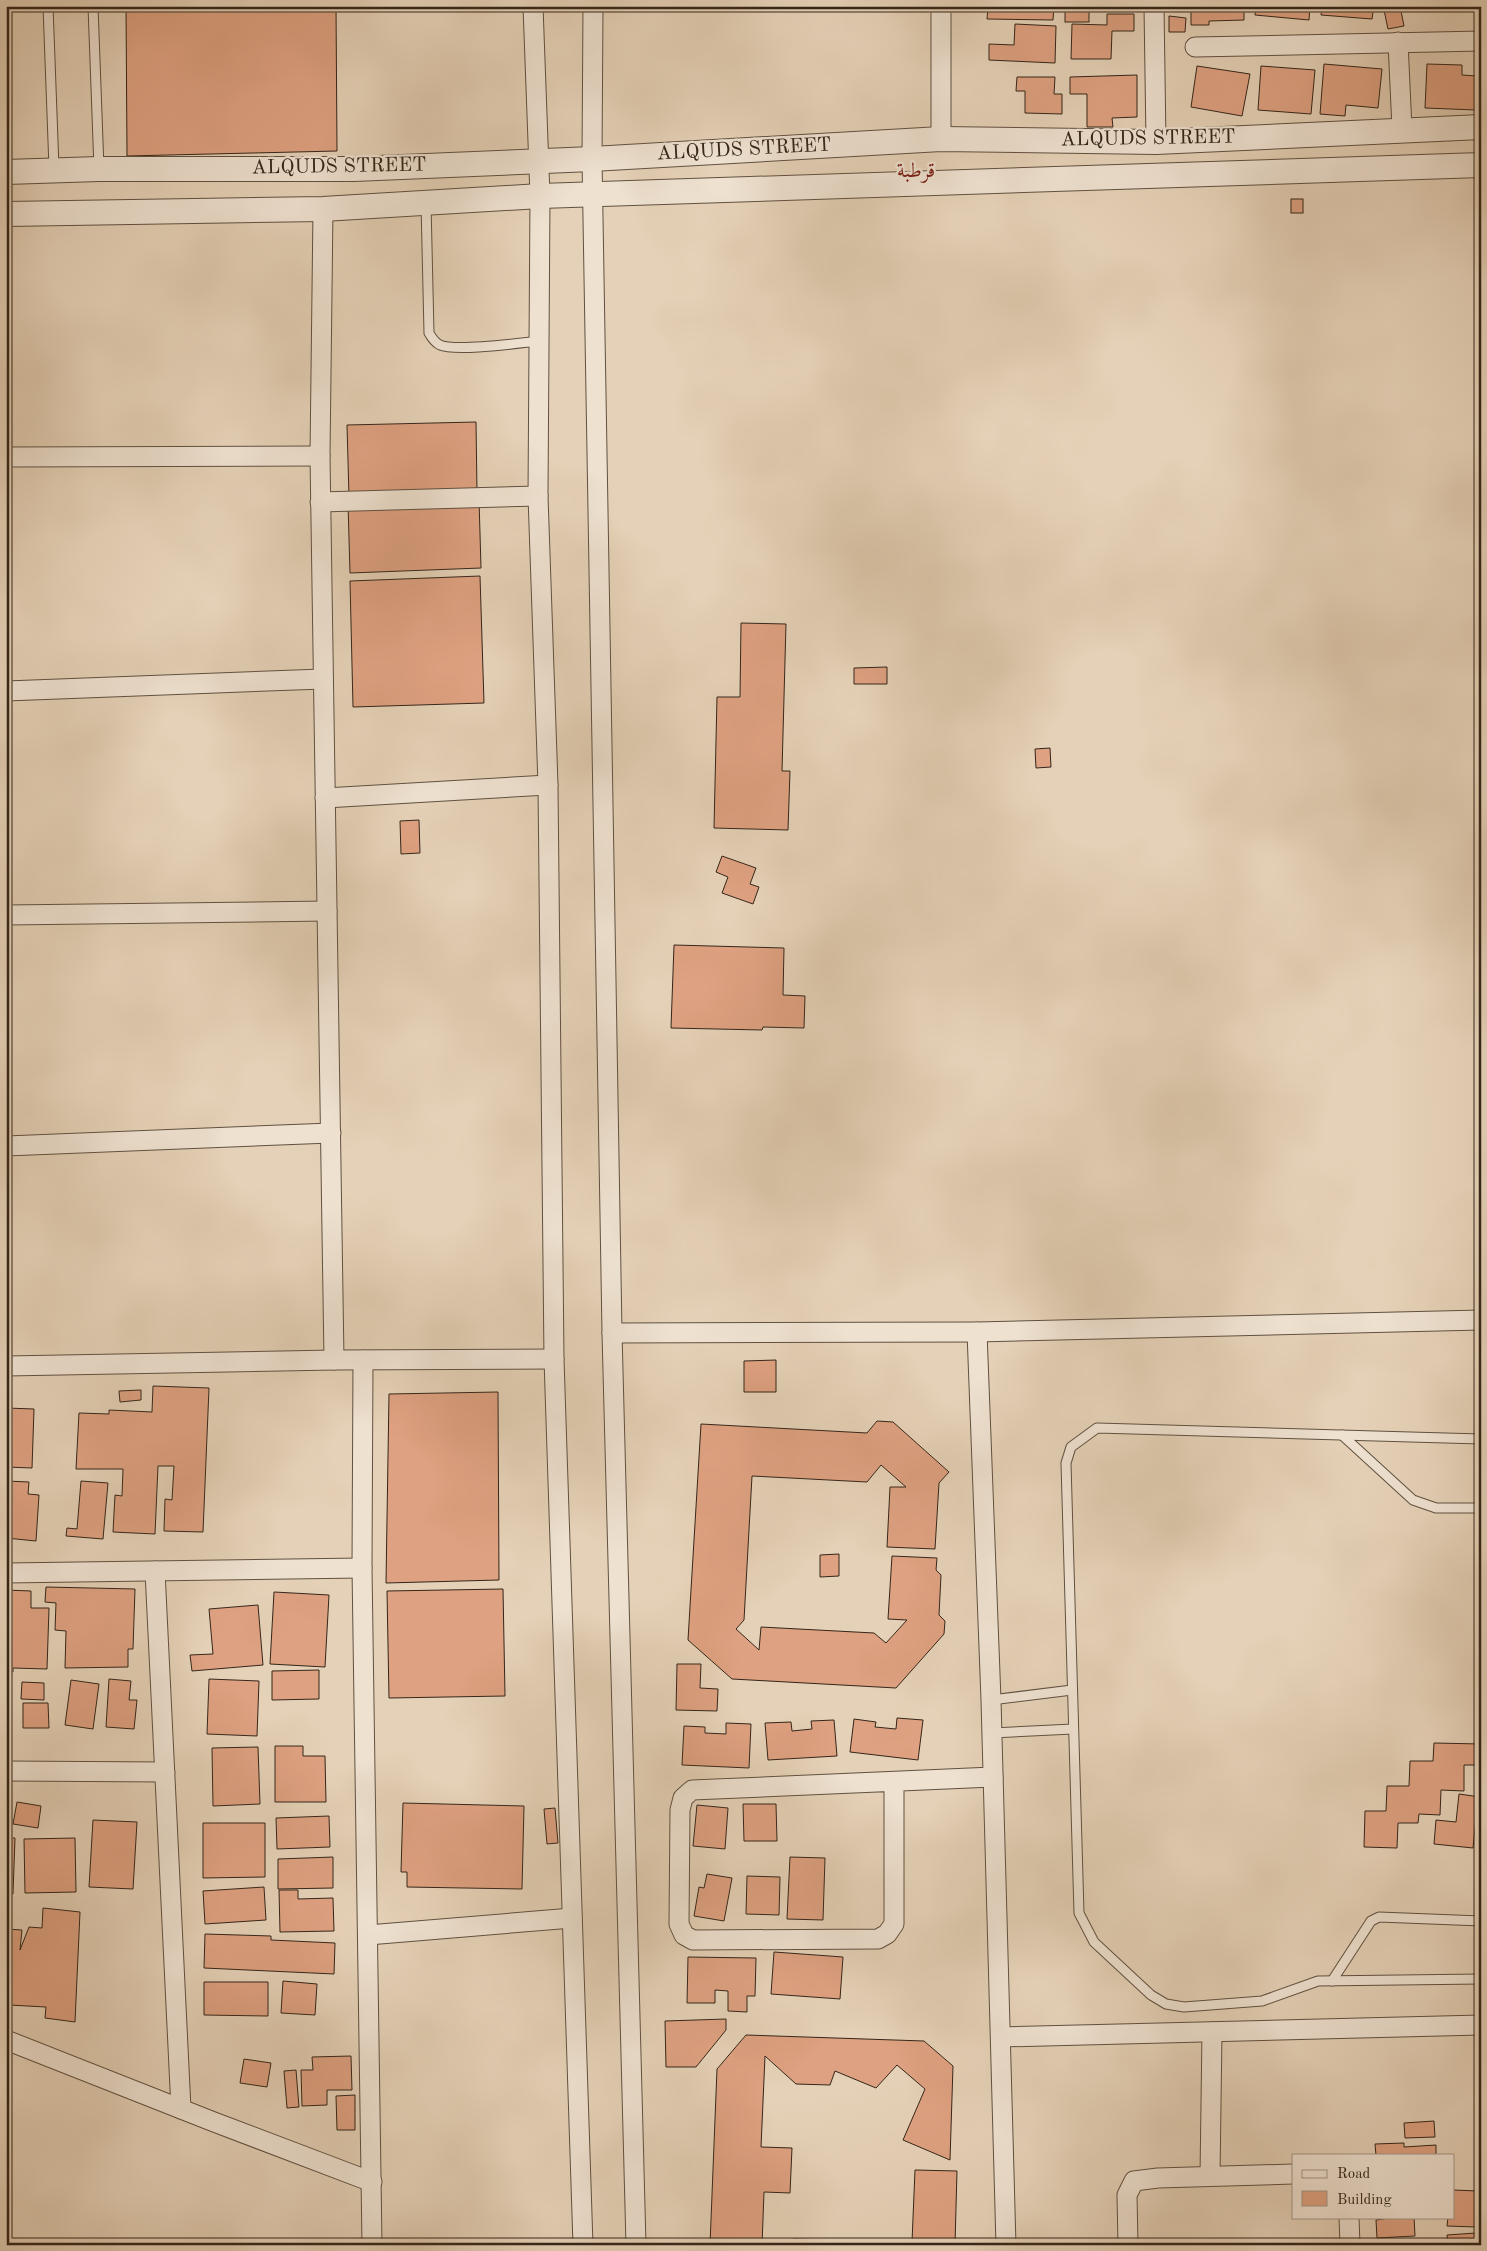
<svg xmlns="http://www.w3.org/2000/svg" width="1487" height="2251" font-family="'Old Standard TT',Amiri,serif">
<rect width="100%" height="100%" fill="#e5d1b7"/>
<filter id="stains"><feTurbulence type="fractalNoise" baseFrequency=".004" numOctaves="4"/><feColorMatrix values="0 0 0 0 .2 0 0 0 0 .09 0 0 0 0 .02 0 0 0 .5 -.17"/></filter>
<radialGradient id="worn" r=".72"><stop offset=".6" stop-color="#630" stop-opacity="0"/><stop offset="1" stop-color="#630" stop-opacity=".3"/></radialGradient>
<g fill="#dea181" stroke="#342619">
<path d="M126,6H336L337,151L127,156Z"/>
<path d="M988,6H1054L1053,20L987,19Z"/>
<path d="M1191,6H1244V20L1209,21V25H1191Z"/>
<path d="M1256,6H1310L1309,20L1255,15Z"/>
<path d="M1322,6H1374L1372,19L1321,15Z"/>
<path d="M1400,6L1404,26L1388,29L1384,10Z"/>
<rect x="1065" y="9" width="24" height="13"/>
<path d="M1107,14H1134V31H1112L1111,59H1071L1072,24L1107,25Z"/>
<path d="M1169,16L1186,18L1185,32H1169Z"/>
<path d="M1015,24L1056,26L1055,63L989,60V44L1014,45Z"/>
<path d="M1324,64L1382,69L1378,108L1346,105L1345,116L1320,114Z"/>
<path d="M1427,64L1462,65V75L1477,76L1476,110L1425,108Z"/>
<path d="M1197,66L1250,74L1242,116L1191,107Z"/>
<path d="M1261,66L1315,70L1311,114L1258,110Z"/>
<path d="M1137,75V117L1112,118L1113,127H1087V94H1070V77Z"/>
<path d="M1017,77H1055L1054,94H1062V114L1025,113V91H1016Z"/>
<rect x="1291" y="199" width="12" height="14"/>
<path d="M476,422L477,493L349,497L347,425Z"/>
<path d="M479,499L481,568L350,573L348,503Z"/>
<path d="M480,576L484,703L353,707L350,581Z"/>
<path d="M741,623L786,624L782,771H790L788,830L714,828L717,697H740Z"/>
<path d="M887,667V684H854V668Z"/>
<path d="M1050,748L1051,767L1036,768L1035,749Z"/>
<path d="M419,820L420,853L401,854L400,821Z"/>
<path d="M722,856L756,868L750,884L759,887L753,904L722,893L728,877L716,872Z"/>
<path d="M674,945L784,948L783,995L805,996L804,1028L763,1027L762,1030L671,1028Z"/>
<path d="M776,1360V1392H744V1361Z"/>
<path d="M153,1386L209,1388L203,1532L164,1531L165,1499L172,1500L174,1466H158L155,1534L113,1532L115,1495L122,1496L123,1469H76L79,1413L109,1414V1410L152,1412Z"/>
<path d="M141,1390V1400L120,1402L119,1391Z"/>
<path d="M498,1392L499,1580L386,1583L389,1394Z"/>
<path d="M6,1408L34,1409L32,1468L6,1467Z"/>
<path d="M877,1421L893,1422L949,1472L939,1483L935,1549L887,1547L890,1487H906L881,1465L867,1482L752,1476L744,1620L736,1629L759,1650L761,1627L874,1633L886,1643L907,1620L888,1619L892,1556L937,1558L936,1570L941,1575L939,1615L945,1621L944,1634L896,1688L732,1679L688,1640L701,1424L867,1433Z"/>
<path d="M6,1481L29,1482L28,1494L39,1495L36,1541L6,1538Z"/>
<path d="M81,1481L108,1483L103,1539L66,1536L67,1528L77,1529Z"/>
<path d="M839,1554V1576L820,1577V1555Z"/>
<path d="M46,1587L135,1589L133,1649H128V1667L65,1668L66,1631L55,1630L56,1603L45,1602Z"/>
<path d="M503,1589L505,1696L389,1698L387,1591Z"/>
<path d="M6,1590L31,1591V1608H49L47,1669L13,1668V1672H6Z"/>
<path d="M274,1592L329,1595L325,1667L270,1664Z"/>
<path d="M258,1605L263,1665L192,1671L190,1655L213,1654L209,1609Z"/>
<path d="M677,1664H701L700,1688L718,1689L717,1711L676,1710Z"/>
<path d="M319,1670V1699L272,1700V1671Z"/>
<path d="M109,1679L131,1681L129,1700H137L134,1729L106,1727Z"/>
<path d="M209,1679L259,1681L257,1736L207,1734Z"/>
<path d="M71,1680L99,1684L93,1729L65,1725Z"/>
<path d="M22,1682L44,1683V1700L21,1699Z"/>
<rect x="6" y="1684" width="2" height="48"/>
<path d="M23,1703H48L49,1728H23Z"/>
<path d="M897,1718L923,1720L918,1760L850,1752L854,1719L876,1722L875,1727L896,1729Z"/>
<path d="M834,1720L837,1756L768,1760L765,1723L791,1722L792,1731L812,1729L811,1721Z"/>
<path d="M726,1723L751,1724L749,1768L682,1765L684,1726L705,1727V1733L726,1734Z"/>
<path d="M1434,1743L1481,1744V1765H1464V1791L1441,1790L1440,1815L1419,1814L1418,1823H1398L1397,1848L1364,1847L1365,1811H1386L1387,1786H1409L1410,1761H1433Z"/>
<path d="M275,1746H303V1756H325L326,1802H275Z"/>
<path d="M258,1747L260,1804L213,1806L212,1748Z"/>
<path d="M1481,1788V1819L1476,1818L1473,1848L1434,1844L1436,1820L1456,1822L1459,1794L1480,1797Z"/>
<path d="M6,1802V1838H15L13,1894H6Z"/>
<path d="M17,1802L41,1806L38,1828L13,1824Z"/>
<path d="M403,1803L524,1806L522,1889L407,1887V1872H401Z"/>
<path d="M743,1804H776L777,1841H744Z"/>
<path d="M697,1805L728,1808L725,1849L693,1846Z"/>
<path d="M555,1808L558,1843L547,1844L544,1809Z"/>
<path d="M329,1816L330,1847L277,1849L276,1818Z"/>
<path d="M93,1820L137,1822L133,1889L89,1887Z"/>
<path d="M203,1823H265V1877L203,1878Z"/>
<path d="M75,1838L76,1892L25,1893L24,1839Z"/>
<path d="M333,1857V1888L278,1889V1859Z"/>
<path d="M790,1857L825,1858L823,1920L787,1919Z"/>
<path d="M707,1874L732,1878L724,1921L694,1916L699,1887L704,1888Z"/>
<path d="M747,1876L780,1877L779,1915L746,1914Z"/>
<path d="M264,1887L266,1920L205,1924L203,1891Z"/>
<path d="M279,1890H298V1899L333,1898L334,1931L280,1932Z"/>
<path d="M43,1908L80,1912L75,2022L45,2018L46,2007L9,2005V1993L6,1992V1929L22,1930L20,1950L29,1927L42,1928Z"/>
<path d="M205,1934L271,1936V1940L335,1943L334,1974L204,1968Z"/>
<path d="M774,1952L843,1957L840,1999L771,1994Z"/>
<path d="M688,1957L756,1958L755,1996H747V2012L728,2011V1991L715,1990V2003H687Z"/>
<path d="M283,1981L317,1984L315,2015L281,2013Z"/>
<path d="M204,1982H268V2016L204,2015Z"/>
<path d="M726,2019V2030L696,2067H666L665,2021Z"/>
<path d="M746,2035L924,2041L953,2066L950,2160L903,2140L925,2089L897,2065L876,2088L835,2071L830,2085L796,2084L765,2056L761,2147L792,2148L790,2193L764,2192L762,2245H710L717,2069Z"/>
<path d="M351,2056L352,2090H327V2105L302,2106L301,2070H313L312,2057Z"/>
<path d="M244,2059L271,2063L267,2087L240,2083Z"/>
<path d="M296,2070L299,2107L287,2108L284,2071Z"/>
<path d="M355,2095V2130H337L336,2096Z"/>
<path d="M1434,2121L1435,2137L1405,2138L1404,2123Z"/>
<path d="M1404,2143V2147L1436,2145V2155H1376L1375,2144Z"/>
<path d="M915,2170L957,2171L955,2245H851L853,2240L912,2242Z"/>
<path d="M1453,2190L1478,2191L1476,2227L1447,2226L1448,2217H1453Z"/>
<path d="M1395,2217H1414L1415,2236L1377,2238L1376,2220Z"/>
<path d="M1476,2233L1477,2245H1448L1447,2235Z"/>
<path d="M793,2239L836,2240V2245H790Z"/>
</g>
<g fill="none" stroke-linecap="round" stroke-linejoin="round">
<g stroke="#605140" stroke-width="11">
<g id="service">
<path d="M48,6L54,168"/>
<path d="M93,6L99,169"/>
<path d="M426,203L429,333C432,338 435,343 440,345C456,352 519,343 539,341"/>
<path d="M1342,1435L1413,1500L1436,1508H1481"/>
<path d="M1481,1439L1097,1428L1071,1447L1066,1463L1079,1913L1094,1942L1151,1995L1166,2004L1184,2007L1262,2001L1318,1981L1481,1979"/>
<path d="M991,1700L1072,1690"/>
<path d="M992,1733L1073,1729"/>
<path d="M1332,1981L1371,1921L1379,1917L1481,1921"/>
</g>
</g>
<g stroke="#605140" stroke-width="21">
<g id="minor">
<path d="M533,6L540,196L538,496L548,785L554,1359L583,2245"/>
<path d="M593,6L592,159L612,1333L636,2245"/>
<path d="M941,6V139"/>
<path d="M1154,6L1156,142"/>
<path d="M1398,42L1402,129"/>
<path d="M1195,47L1481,41"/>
<path d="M323,209L320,456L334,1360"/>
<path d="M6,457L320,456"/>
<path d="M320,502L538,496"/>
<path d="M6,691L323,679"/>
<path d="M325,798L548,785"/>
<path d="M6,915L327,911"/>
<path d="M6,1146L331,1133"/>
<path d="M977,1332L991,1700L1006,2245"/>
<path d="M612,1333L977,1332L1481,1320"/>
<path d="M363,1360L362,1568L372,2245"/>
<path d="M6,1366L334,1360L554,1359"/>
<path d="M155,1571L181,2109"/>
<path d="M6,1573L362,1568"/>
<path d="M6,1771L165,1772"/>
<path d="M894,1782V1924L887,1934L878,1939L693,1940L684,1935L679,1924L680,1810L683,1798L692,1790L993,1777"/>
<path d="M368,1935L572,1918"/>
<path d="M1001,2037L1481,2025"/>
<path d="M6,2040L214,2122L372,2182"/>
<path d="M1210,2176L1212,2032"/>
<path d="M1349,2217L1350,2245"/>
<path d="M1128,2245L1127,2195L1134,2181L1158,2178L1293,2174"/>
</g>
</g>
<g stroke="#605140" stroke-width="26">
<g id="tertiary">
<path d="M6,172L99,169H354L592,159L941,139L1156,142L1481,127"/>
<path d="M6,214L323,209L540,196L1481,165"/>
</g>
</g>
<use href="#service" stroke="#eee1d0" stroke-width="9"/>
<use href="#minor" stroke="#eee1d0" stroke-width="19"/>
<use href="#tertiary" stroke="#eee1d0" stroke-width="24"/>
</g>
<g text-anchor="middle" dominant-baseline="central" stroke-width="4.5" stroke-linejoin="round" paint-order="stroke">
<g font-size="20" fill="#342619" stroke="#eee1d0">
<text transform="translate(1148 139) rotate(-1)">ALQUDS STREET</text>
<text transform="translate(744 150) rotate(-3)">ALQUDS STREET</text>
<text transform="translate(339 167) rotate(-1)">ALQUDS STREET</text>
</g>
<g font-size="21" fill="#7a1f14" stroke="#eee1d0">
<text x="916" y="171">قرطبة</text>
</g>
</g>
<rect width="1487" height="2251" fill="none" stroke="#e5d1b7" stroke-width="25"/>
<rect x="8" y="8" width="1472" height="2236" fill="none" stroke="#342619" stroke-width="2.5"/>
<rect x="12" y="12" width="1462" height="2226" fill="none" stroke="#342619"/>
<rect x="1292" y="2154" width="162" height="65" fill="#eee1d0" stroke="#a49687"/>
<rect x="1302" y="2170" width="25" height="8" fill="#eee1d0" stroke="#a49687"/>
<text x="1337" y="2178" font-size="15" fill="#342619">Road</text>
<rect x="1302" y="2191" width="25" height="15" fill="#dea181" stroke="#a49687"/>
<text x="1337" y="2204" font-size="15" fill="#342619">Building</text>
<rect width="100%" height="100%" filter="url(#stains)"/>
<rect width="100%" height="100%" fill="url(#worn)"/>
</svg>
